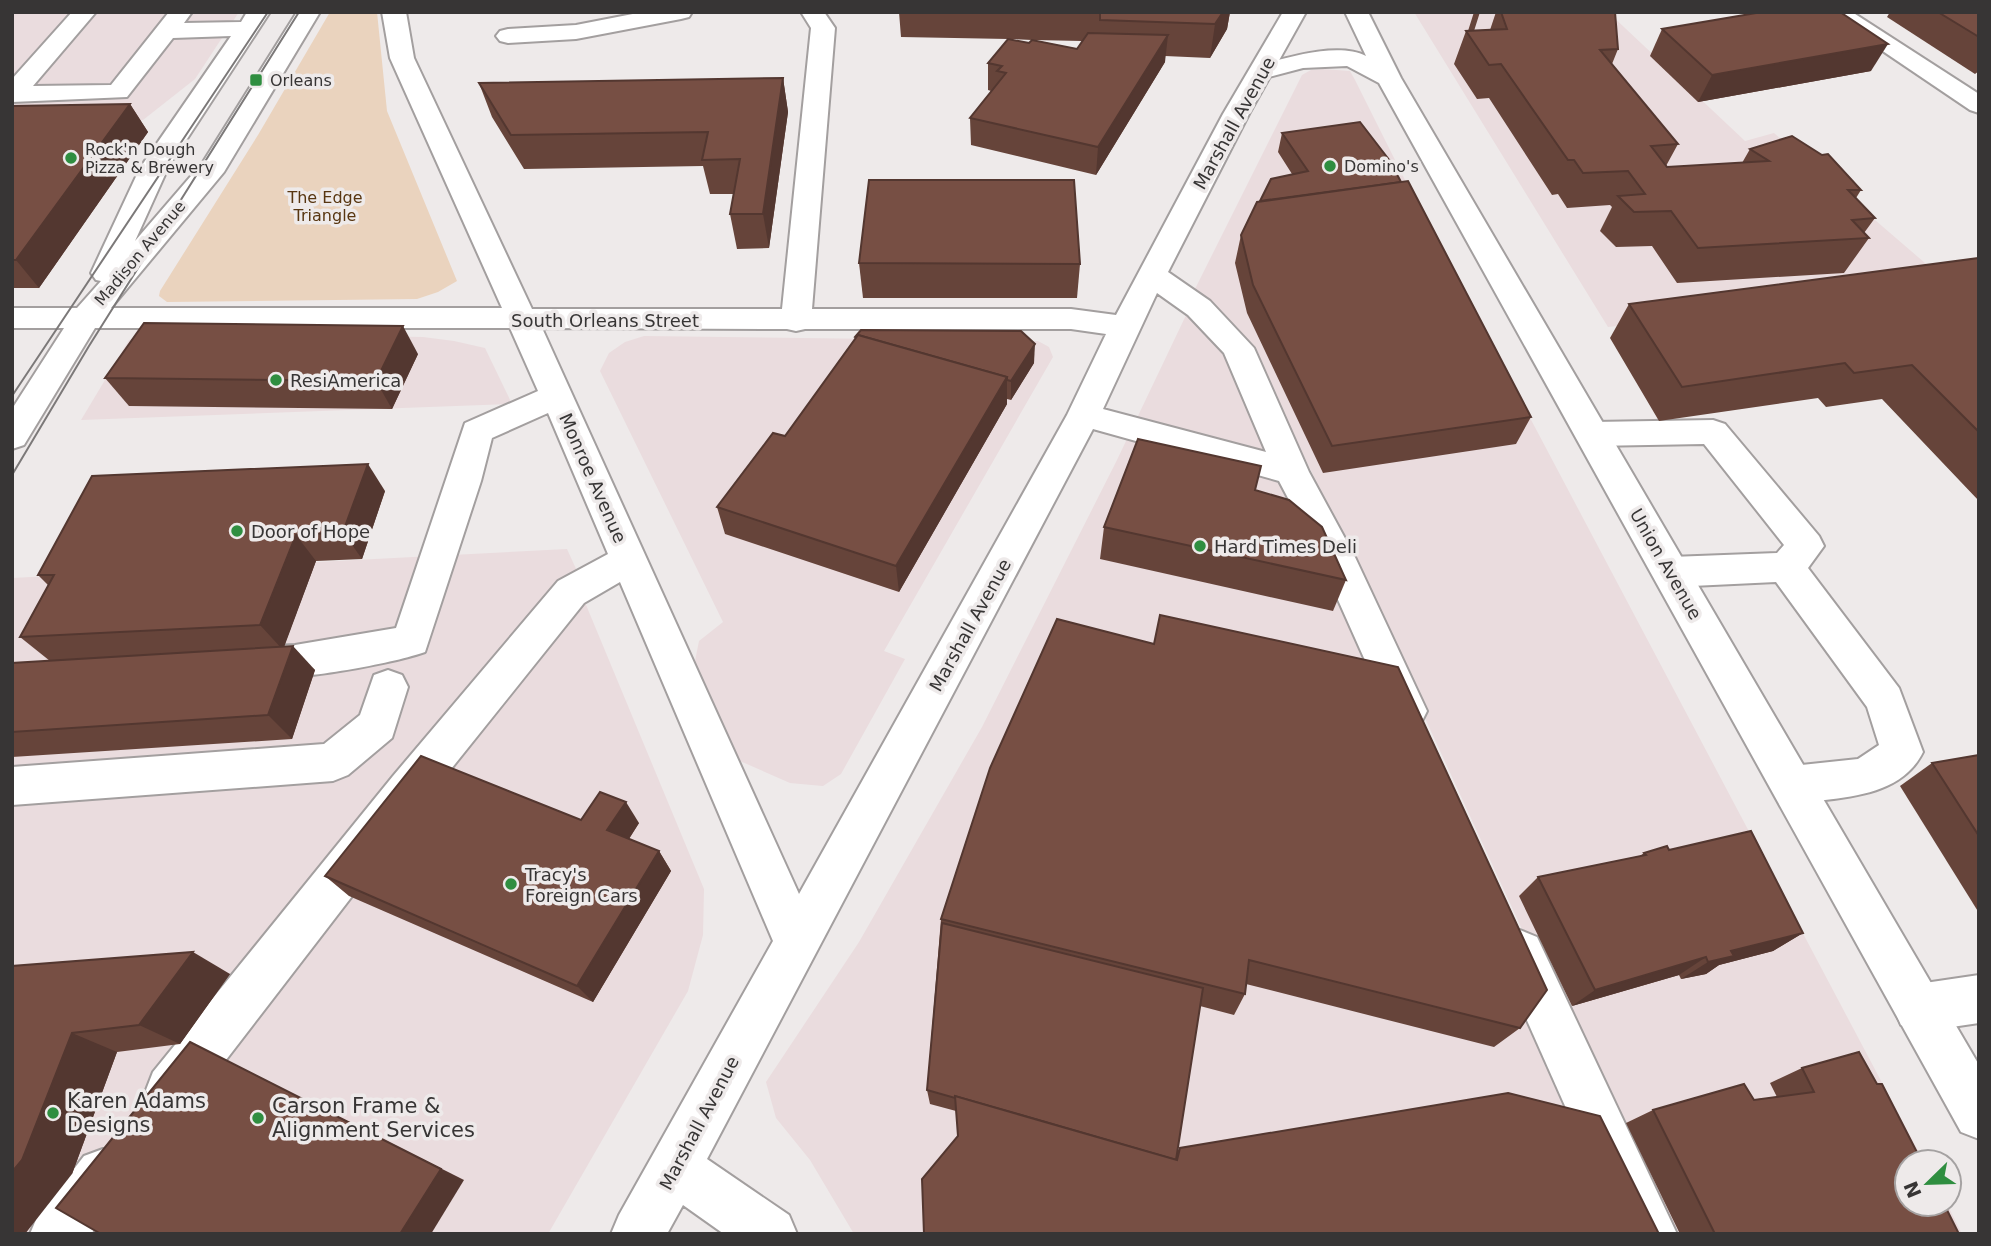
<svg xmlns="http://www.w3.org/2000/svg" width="1991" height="1246" font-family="'DejaVu Sans',sans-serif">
<rect width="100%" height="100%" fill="#eeeaea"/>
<g fill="#eadcde">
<path d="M12,12H239L195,79L143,120L12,121Z"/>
<path d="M1414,12H1608L1745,141L1774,133L1954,288L1608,327Z"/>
<path d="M1323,69L1350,71L1355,80L1422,214L1924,1162H1907V1204H1947L1962,1234H1662L1316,481L1253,352L1192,295L1302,75L1311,70Z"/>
<path d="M1188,311L1220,338L1367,646L1620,1234H854L810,1160L776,1118L766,1082L859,942L982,727L1116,462Z"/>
<path d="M149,332L423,337L454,341L485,348L512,404L81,420L129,340Z"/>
<path d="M644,336L1038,341L1049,347L1053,357L884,651L905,659L841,774L823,786L790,783L740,761L694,666L699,641L723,622L600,371L609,353L625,342Z"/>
<path d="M567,549L577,571L41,1234H12V578Z"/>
<path d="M584,600L704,889L703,935L688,991L548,1234H85Z"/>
</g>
<path fill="#ead3be" d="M330,12H377L387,111L457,281L438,292L417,299L167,302L159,296L160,291L258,135Z"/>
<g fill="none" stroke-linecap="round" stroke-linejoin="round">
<g stroke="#a39f9f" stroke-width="4">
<g id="minor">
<path d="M72,12H96L33,86L111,85L169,12H192L184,23L241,22L247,12H270L168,168L135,241L203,162L297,12H320L224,172L111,308H502L390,58L382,12H406L414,58L532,309H782L811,28L801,12H824L835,28L812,309H1071L1116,315L1223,114L1283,12H1306L1249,114L1168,272L1210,301L1254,348L1309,472L1354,555L1427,711L1421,723L1407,728L1393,723L1318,555L1279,481L1093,429L707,1159L789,1215L797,1234H724L683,1205L667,1234H611L619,1215L773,941L620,582L584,603L423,804L189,1108L171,1115L153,1108L146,1090L153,1072L393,776L558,581L608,554L548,413L492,438L481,481L425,652C388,665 273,686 239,675L233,663L239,651L253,647L295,645L396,628L465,423L538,391L510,328H95L24,445L12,449V409L64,328H12V308H77L101,281L96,280L91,273L140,168L231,36L173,38L127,97L12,102V79ZM1157,293L1188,315L1224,353L1266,452L1103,409ZM542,328L787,329L796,331L805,329H1071L1106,334L1067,415L799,894Z"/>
<path d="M643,12H692L689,17L681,19L576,39L508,43L500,41L496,36L500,31L508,29L576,25Z"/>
<path d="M1825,12H1852L1979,94V113L1970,110Z"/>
<path d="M1713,420L1725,424L1819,536L1824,546L1808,568L1899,688L1923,752C1905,789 1862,796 1825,800C1807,802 1794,805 1777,798L1771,785L1777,772L1792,766L1858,759L1879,745L1867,707L1776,582L1671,587L1658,582L1652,572L1658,562L1671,557L1777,553L1784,545L1704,444L1593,446L1581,442L1576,434L1581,426L1593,422Z"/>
<path d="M388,670L402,675L408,687L392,738L348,775L333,781L12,805V767L324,744L360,715L374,675Z"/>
<path d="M1520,930L1537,937L1677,1234H1622L1497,953L1503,937Z"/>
<path d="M1979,975V1023L1918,1032L1901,1025L1894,1008L1901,991L1918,984Z"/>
<path d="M103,1149L122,1156L129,1175L122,1194L91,1234H30L38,1215L84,1156Z"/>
</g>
</g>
<g stroke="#a39f9f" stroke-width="4">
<path id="major" d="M1345,12H1368L1401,78L1979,1065V1139L1961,1132L1379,83L1347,66L1303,68L1261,79L1252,77L1249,72L1252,67C1283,59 1337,41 1366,56Z"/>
</g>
<use href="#minor" fill="#fff" fill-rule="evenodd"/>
<use href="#major" fill="#fff" fill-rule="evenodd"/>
<g stroke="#7c7979" stroke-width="2">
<path d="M12,396L268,12"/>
<path d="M12,475L89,346L299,12"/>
</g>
</g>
<g fill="#66443a" fill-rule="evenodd">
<path d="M512,12H545L513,14Z"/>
<path d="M899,12H1230L1227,29L1210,58L1165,56V62L1096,175L971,145L970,118L991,91L988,90V63L1008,39L901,37ZM1010,39L1032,40L1029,43ZM1034,40L1082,41L1077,49Z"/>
<path d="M1474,12H1480L1474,31L1490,30L1496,12H1615L1618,49L1612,64L1678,144L1666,166L1667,167L1742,163L1750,149L1861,190L1856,198L1875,218L1864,233L1869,238L1844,273L1677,283L1652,246L1616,247L1600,231L1612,207L1610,205L1567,208L1558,194L1552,195L1489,98L1477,99L1454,64L1466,31H1468Z"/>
<path d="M1890,12H1979V71L1975,74L1887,17Z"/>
<path d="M1662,29L1871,71L1698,102L1650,56Z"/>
<path d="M783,78L788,112L769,248L737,249L730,214L734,194H710L703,166L524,169L492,117L479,83Z"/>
<path d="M130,104L148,132L39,288H12V106Z"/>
<path d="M1282,133L1401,182L1531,417L1516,444L1323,473L1247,313L1235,263L1241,235L1260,201L1292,174L1278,152Z"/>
<path d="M1979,258V501L1882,399L1826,407L1818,398L1659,421L1610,338L1629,304Z"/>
<path d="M859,263L1080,264L1077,298H863Z"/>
<path d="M855,337L1034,363L1011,400L1007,399V404L899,592L725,534L717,507L785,436L855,339Z"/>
<path d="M418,354L392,409L129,406L105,378Z"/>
<path d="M1255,490L1346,580L1333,611L1100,559L1104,527Z"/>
<path d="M385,491L362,559L316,561L284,646L315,670L292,739L12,757V663L50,661L20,637L48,585L38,575Z"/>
<path d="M1979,755V913L1900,786L1932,763Z"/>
<path d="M990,768L1520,1028L1494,1047L1246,984L1245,994L1234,1015L1200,1006L1177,1151L1180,1148L1659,1234L958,1136L956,1111L930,1104L927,1090L941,919Z"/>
<path d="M581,820L639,823L629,839L659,851L671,871L593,1002L349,896L325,876Z"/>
<path d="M1669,850L1803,933L1773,951L1719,965L1706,974L1681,979L1679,975L1572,1006L1519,896L1538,877L1640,856L1644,853Z"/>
<path d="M12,966L230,974L180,1044L117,1052L72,1174Z"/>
<path d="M1802,1068L1959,1234H1680L1626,1123L1653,1110L1777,1097L1770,1083Z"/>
</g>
<g fill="#533730">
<path d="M1223,12H1230L1227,29L1210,58L1215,24Z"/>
<path d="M1168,35L1165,62L1096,175L1098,147Z"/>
<path d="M1888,44L1871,71L1698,102L1712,75Z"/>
<path d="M783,78L788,112L769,248L763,214Z"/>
<path d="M130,104L148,132L39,288L16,260Z"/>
<path d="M403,326L418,354L392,409L376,381Z"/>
<path d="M1035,344L1034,363L1011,400V381Z"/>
<path d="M1007,377V404L899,592L896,566Z"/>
<path d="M368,464L385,491L362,559L343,532Z"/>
<path d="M296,535L316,561L283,650L260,625Z"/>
<path d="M293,646L315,670L292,739L268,715Z"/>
<path d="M626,802L639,823L621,851L607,830Z"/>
<path d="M659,851L671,871L593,1002L577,986Z"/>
<path d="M1803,933L1773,951L1719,965L1706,974L1681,979L1708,962L1731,951Z"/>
<path d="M193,952L230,974L180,1044L139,1025Z"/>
<path d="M1706,957L1679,975L1572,1006L1595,990Z"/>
<path d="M72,1033L117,1052L72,1174L25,1234H12V1172Z"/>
<path d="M190,1042L464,1180L431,1234H400Z"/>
</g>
<g fill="#774f44" stroke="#533730" stroke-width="2">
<path d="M1100,12H1223L1215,24L1100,20Z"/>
<path d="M1501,12H1615L1618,49L1600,50L1678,144L1651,146L1667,167L1769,161L1750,149L1792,136L1822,155L1828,154L1861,190H1848L1875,218L1852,220L1869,238L1698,248L1671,211L1634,212L1618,196L1645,194L1628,171L1583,173L1574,160H1568L1501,64L1489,65L1466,31L1507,29Z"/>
<path d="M1762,12H1840L1888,44L1712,75L1662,29Z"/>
<path d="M1938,12H1979V37Z"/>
<path d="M1088,33L1168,35L1098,147L970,118L1006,73L997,71L1002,66L988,63L1008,39L1029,43L1032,40L1077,49Z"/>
<path d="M783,78L763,214H730L740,159L702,160L708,132L511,135L479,83Z"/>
<path d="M130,104L16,260H12V106Z"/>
<path d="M1360,122L1390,161L1401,182L1260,201L1271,179L1308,171L1282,133Z"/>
<path d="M869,180H1074L1080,264L859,263Z"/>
<path d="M1408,181L1531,417L1332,446L1253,285L1241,235L1257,202Z"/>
<path d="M1979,258V432L1912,365L1854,373L1845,363L1682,387L1629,304Z"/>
<path d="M144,323L403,326L376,381L105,378Z"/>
<path d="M861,330L1021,331L1035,344L1011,381L1007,380V377L858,335L857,338L855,337Z"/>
<path d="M858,335L1007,377L896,566L717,507L773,433L785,436Z"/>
<path d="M1138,439L1261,466L1255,490L1289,500L1322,527L1346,580L1104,527Z"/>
<path d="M368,464L343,532L296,535L260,625L20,637L54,575H38L92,476Z"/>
<path d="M1160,615L1398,667L1547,990L1520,1028L1249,960L1245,994L941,919L990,768L1057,619L1154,644Z"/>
<path d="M293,646L268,715L12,732V663Z"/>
<path d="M1979,755V836L1932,763Z"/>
<path d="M421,756L581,820L600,792L626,802L607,830L659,851L577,986L325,876Z"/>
<path d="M1751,831L1803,933L1731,951L1734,956L1708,962L1706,957L1595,990L1538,877L1646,855L1644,853L1667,846L1669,850Z"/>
<path d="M942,923L1203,988L1176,1160L955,1096V1098L927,1090Z"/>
<path d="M193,952L139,1025L72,1033L22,1160L12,1172V966Z"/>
<path d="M190,1042L441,1169L400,1234H101L56,1208Z"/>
<path d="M1859,1052L1877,1084H1882L1922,1162H1907V1204H1944L1959,1234H1715L1653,1110L1744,1084L1754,1100L1814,1092L1802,1068Z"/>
<path d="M1508,1093L1600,1116L1659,1234H924L922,1179L958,1136L955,1096L1177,1160L1180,1148Z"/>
</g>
<g fill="#2f8e40" stroke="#eeeaea" stroke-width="2.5">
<rect x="249" y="73" width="14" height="14" rx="3.5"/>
<circle cx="71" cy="158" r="7"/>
<circle cx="1330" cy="166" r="7"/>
<circle cx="276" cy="380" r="7"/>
<circle cx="237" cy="531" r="7"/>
<circle cx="1200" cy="546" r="7"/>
<circle cx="511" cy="884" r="7"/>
<circle cx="53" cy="1113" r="7"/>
<circle cx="258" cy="1118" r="7"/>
</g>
<g text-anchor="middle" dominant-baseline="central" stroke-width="7" stroke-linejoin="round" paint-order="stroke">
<g font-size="16" fill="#373535" stroke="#eeeaea" text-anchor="start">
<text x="270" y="80">Orleans</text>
<text x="85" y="149">Rock'n Dough<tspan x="85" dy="18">Pizza &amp; Brewery</tspan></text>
<text x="1344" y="166">Domino's</text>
</g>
<g font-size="16" fill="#583611" stroke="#eeeaea">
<text x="325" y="197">The Edge<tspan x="325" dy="18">Triangle</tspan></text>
</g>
<g font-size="16" fill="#373535" stroke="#eeeaea">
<text transform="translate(140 253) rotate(-50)">Madison Avenue</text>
</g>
<g font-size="18" fill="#373535" stroke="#eeeaea">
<text transform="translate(1234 123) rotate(-61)">Marshall Avenue</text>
<text x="605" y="320">South Orleans Street</text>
<text transform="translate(593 478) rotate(66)">Monroe Avenue</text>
<text transform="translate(1666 564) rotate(60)">Union Avenue</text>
<text transform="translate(970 625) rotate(-61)">Marshall Avenue</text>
<text transform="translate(699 1123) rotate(-62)">Marshall Avenue</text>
</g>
<g font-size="18" fill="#373535" stroke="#eeeaea" text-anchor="start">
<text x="290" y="380">ResiAmerica</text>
<text x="251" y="531">Door of Hope</text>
<text x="1214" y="546">Hard Times Deli</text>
<text x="525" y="874">Tracy's<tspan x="525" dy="21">Foreign Cars</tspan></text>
</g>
<g font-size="21" fill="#373535" stroke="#eeeaea" text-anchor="start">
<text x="67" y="1101">Karen Adams<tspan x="67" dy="24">Designs</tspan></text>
<text x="272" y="1106">Carson Frame &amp;<tspan x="272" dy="24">Alignment Services</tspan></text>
</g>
</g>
<rect width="1991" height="1246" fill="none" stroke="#373535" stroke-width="28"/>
<g transform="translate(1928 1183) rotate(247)"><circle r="33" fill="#eeeaea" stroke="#a5a2a2" stroke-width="2"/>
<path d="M0-5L12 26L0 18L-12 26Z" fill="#2f8e40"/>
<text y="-10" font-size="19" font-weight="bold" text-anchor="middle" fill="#373535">N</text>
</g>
</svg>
